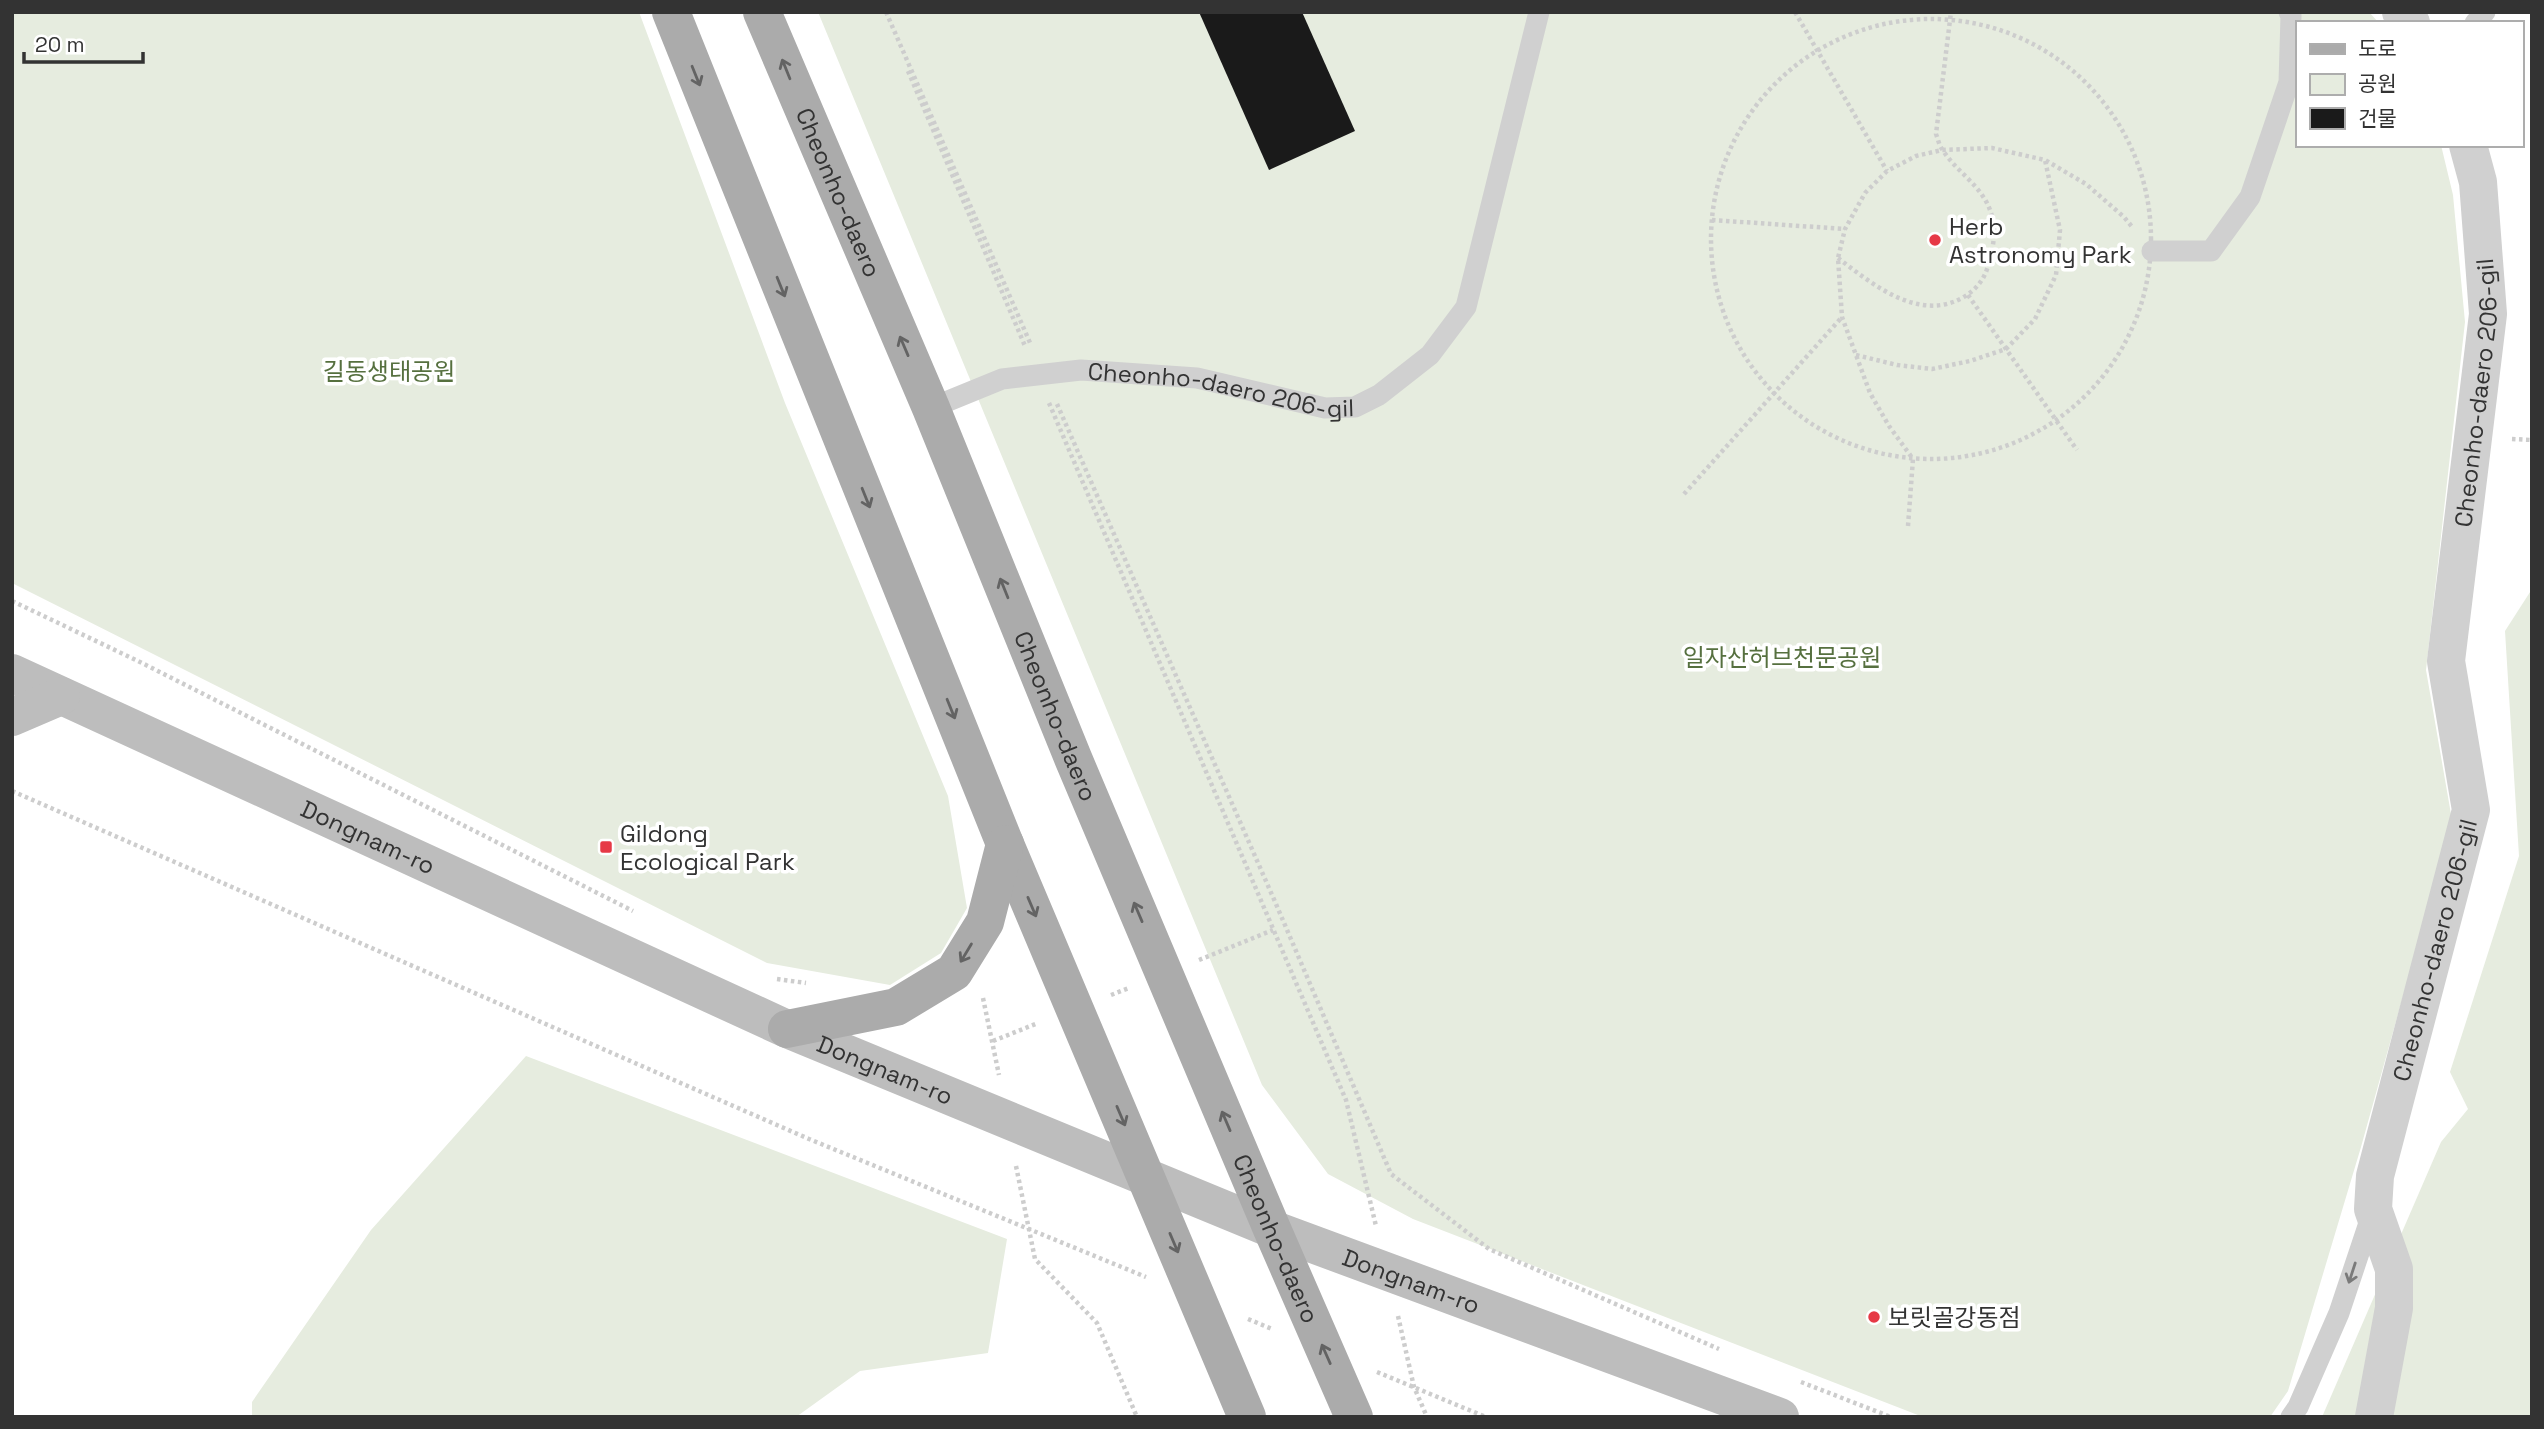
<svg xmlns="http://www.w3.org/2000/svg" width="2544" height="1429" font-family="'Space Grotesk','Noto Sans KR',sans-serif">
<rect width="100%" height="100%" fill="#fff"/>
<g fill="#e6ecdf">
<path d="M12,12H639L785,403L948,796L967,908L941,953L890,985L767,963L12,583Z"/>
<path d="M818,12H2369L2379,23H2297V145H2441L2453,195L2465,322L2426,670L2452,820L2361,1147L2288,1391L2270,1417H1923L1413,1219L1328,1174L1262,1085Z"/>
<path d="M2532,589V1417H2322L2441,1142L2468,1109L2450,1072L2519,856L2505,631Z"/>
<path d="M526,1056L1007,1239L988,1353L860,1371L796,1417H252V1402L371,1230Z"/>
</g>
<path fill="#1a1a1a" d="M1199,12H1302L1355,131L1269,170Z"/>
<g fill="none" stroke-linecap="round" stroke-linejoin="round">
<g stroke="#cdcdcd" stroke-width="4.5" stroke-dasharray="3.5 3.5" stroke-linecap="butt">
<path d="M886,12L1031,345"/>
<path d="M1795,12L1887,171"/>
<circle cx="1931" cy="239" r="220"/>
<path d="M908,71L1025,346"/>
<path d="M1712,220L1845,229"/>
<path d="M1838,258C1872,284 1918,322 1962,298C1976,290 1984,280 1988,266C1993,250 1997,229 1991,213C1983,186 1956,172 1942,149C1939,145 1938,139 1936,134L1951,12"/>
<path d="M1968,295L2077,450"/>
<path d="M1856,355L1897,365L1932,369L1970,361L2006,349L2035,319L2056,275L2060,230L2045,160"/>
<path d="M1049,403L1346,1100L1376,1226"/>
<path d="M1057,404L1276,904L1391,1174L1489,1249L1719,1349"/>
<path d="M2512,439L2532,440"/>
<path d="M1684,494L1842,317"/>
<path d="M1908,526L1913,459L1889,426L1870,393L1842,317L1838,258L1845,229L1865,193L1887,171L1916,156L1942,150L1992,148L2045,160L2086,184L2124,217L2133,228"/>
<path d="M12,601L138,661L633,911"/>
<path d="M12,791L809,1139L1146,1277"/>
<path d="M1199,960L1273,930"/>
<path d="M777,979L806,983"/>
<path d="M1111,995L1129,988"/>
<path d="M983,998L999,1075"/>
<path d="M993,1041L1038,1023"/>
<path d="M1016,1166L1035,1259L1097,1323L1137,1417"/>
<path d="M1398,1316L1414,1387L1427,1417"/>
<path d="M1248,1319L1272,1329"/>
<path d="M1377,1372L1486,1417"/>
<path d="M1801,1382L1891,1417"/>
</g>
<g stroke="#d0d0d0" stroke-width="21">
<path d="M2475,23L2485,12"/>
<path d="M2152,251H2211L2250,197L2289,82L2291,16L2289,12"/>
<path id="s1" d="M931,408L1002,379L1081,370L1197,378L1325,408L1355,407L1379,395L1430,355L1466,307L1539,12"/>
<path d="M2291,1417L2298,1407L2339,1313L2372,1214"/>
</g>
<g stroke="#d0d0d0" stroke-width="38">
<path d="M2401,12L2411,23"/>
<path id="s2" d="M2374,1417L2394,1308V1269L2373,1209L2375,1176L2471,810L2446,661L2488,314L2478,182L2468,145"/>
</g>
<g stroke="#bdbdbd" stroke-width="38">
<path id="s3" d="M12,673L787,1029L1272,1229L1780,1417"/>
<path d="M12,717L61,696"/>
</g>
<g stroke="#ababab" stroke-width="38">
<path d="M671,12L1005,844L1247,1417"/>
<path id="s4" d="M762,12L931,408L1073,758L1272,1229L1354,1417"/>
<path d="M787,1029L896,1007L954,972L985,922L1005,844"/>
</g>
</g>
<defs><path id="oneway-shaft" d="M-6 0H5M1.5-3L5.5 0L1.5 3" fill="none" stroke-width="1.6" stroke-linecap="round" stroke-linejoin="round" transform="scale(1.75)"/></defs>
<g stroke="#636363">
<use href="#oneway-shaft" transform="translate(786 69) rotate(-112)"/>
<use href="#oneway-shaft" transform="translate(696 76) rotate(68)"/>
<use href="#oneway-shaft" transform="translate(781 287) rotate(68)"/>
<use href="#oneway-shaft" transform="translate(904 346) rotate(-113)"/>
<use href="#oneway-shaft" transform="translate(866 498) rotate(68)"/>
<use href="#oneway-shaft" transform="translate(1004 588) rotate(-112)"/>
<use href="#oneway-shaft" transform="translate(951 709) rotate(68)"/>
<use href="#oneway-shaft" transform="translate(1032 907) rotate(67)"/>
<use href="#oneway-shaft" transform="translate(1138 912) rotate(-113)"/>
<use href="#oneway-shaft" transform="translate(966 953) rotate(121)"/>
<use href="#oneway-shaft" transform="translate(1121 1116) rotate(67)"/>
<use href="#oneway-shaft" transform="translate(1226 1121) rotate(-113)"/>
<use href="#oneway-shaft" transform="translate(1174 1243) rotate(67)"/>
<use href="#oneway-shaft" transform="translate(1326 1354) rotate(-114)"/>
</g>
<use stroke="#7a7a7a" href="#oneway-shaft" transform="translate(2352 1273) rotate(108)"/>
<g fill="#e63946" stroke="#fff" stroke-width="2.5">
<circle cx="1935" cy="240" r="7"/>
<rect x="599" y="840" width="14" height="14" rx="3.5"/>
<circle cx="1874" cy="1317" r="7"/>
</g>
<g text-anchor="middle" dominant-baseline="central" stroke-width="7" stroke-linejoin="round" paint-order="stroke">
<g font-size="24" fill="#333" stroke="#fff">
<text stroke="none"><textPath href="#s4" startOffset="196">Cheonho-daero</textPath></text>
<text stroke="none"><textPath href="#s1" startOffset="298">Cheonho-daero 206-gil</textPath></text>
<text stroke="none"><textPath href="#s2" startOffset="1046">Cheonho-daero 206-gil</textPath></text>
<text stroke="none"><textPath href="#s4" startOffset="763">Cheonho-daero</textPath></text>
<text stroke="none"><textPath href="#s3" startOffset="392">Dongnam-ro</textPath></text>
<text stroke="none"><textPath href="#s2" startOffset="480">Cheonho-daero 206-gil</textPath></text>
<text stroke="none"><textPath href="#s3" startOffset="959">Dongnam-ro</textPath></text>
<text stroke="none"><textPath href="#s4" startOffset="1330">Cheonho-daero</textPath></text>
<text stroke="none"><textPath href="#s3" startOffset="1526">Dongnam-ro</textPath></text>
</g>
<g font-size="24" fill="#333" stroke="#fff" text-anchor="start">
<text x="1949" y="226">Herb<tspan x="1949" dy="28">Astronomy Park</tspan></text>
<text x="620" y="833">Gildong<tspan x="620" dy="28">Ecological Park</tspan></text>
<text x="1888" y="1317">보릿골강동점</text>
</g>
<g font-size="24" fill="#56703f" stroke="#fff">
<text x="389" y="371">길동생태공원</text>
<text x="1782" y="657">일자산허브천문공원</text>
</g>
</g>
<rect width="2544" height="1429" fill="none" stroke="#333333" stroke-width="28"/>
<rect x="2296" y="21" width="228" height="126" fill="#ffffff" stroke="#adadad" stroke-width="2"/>
<rect x="2310" y="44" width="35" height="10" fill="#ababab" stroke="#adadad" stroke-width="2"/>
<text x="2358" y="56" font-size="21" fill="#333333">도로</text>
<rect x="2310" y="74" width="35" height="21" fill="#e6ecdf" stroke="#adadad" stroke-width="2"/>
<text x="2358" y="91" font-size="21" fill="#333333">공원</text>
<rect x="2310" y="108" width="35" height="21" fill="#1a1a1a" stroke="#adadad" stroke-width="2"/>
<text x="2358" y="126" font-size="21" fill="#333333">건물</text>
<path d="M24 52v10h119v-10" fill="none" stroke="#333333" stroke-width="3.5"/>
<text x="35" y="52" font-size="21" fill="#333333" stroke="#ffffff" stroke-width="5" paint-order="stroke">20 m</text>
</svg>
